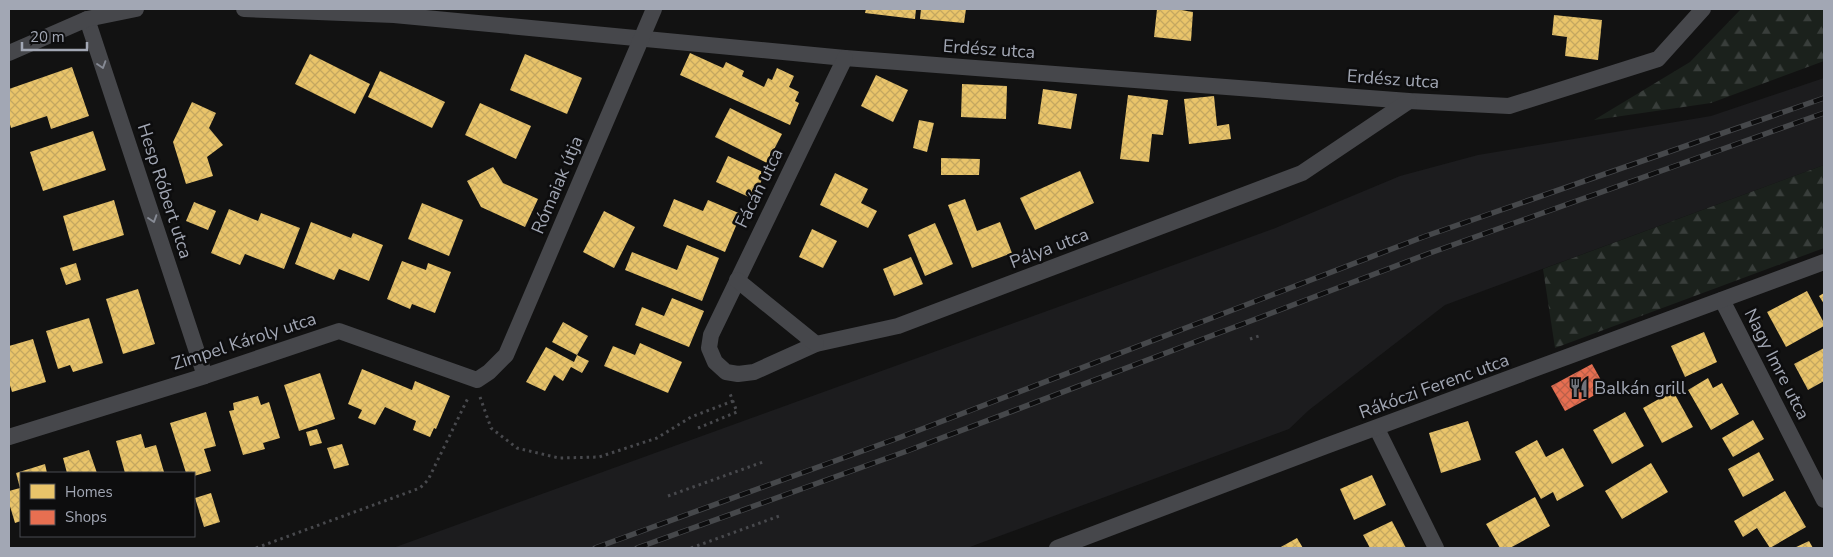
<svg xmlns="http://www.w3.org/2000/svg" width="1833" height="557" font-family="'Nunito Sans',sans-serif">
<defs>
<pattern id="forest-firs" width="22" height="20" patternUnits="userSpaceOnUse" patternTransform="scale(1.25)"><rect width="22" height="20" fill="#1b211c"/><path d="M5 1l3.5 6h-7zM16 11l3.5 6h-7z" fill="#393e3b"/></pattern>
<pattern id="homes-cross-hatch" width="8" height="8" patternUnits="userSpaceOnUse" patternTransform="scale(1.25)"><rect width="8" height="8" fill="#e9c46a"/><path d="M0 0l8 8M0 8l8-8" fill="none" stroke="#c4a760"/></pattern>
<pattern id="shops-cross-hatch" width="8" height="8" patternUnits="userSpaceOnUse" patternTransform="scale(1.25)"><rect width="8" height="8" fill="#e76f51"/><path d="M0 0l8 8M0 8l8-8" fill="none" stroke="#ba604a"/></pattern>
</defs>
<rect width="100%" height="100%" fill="#121212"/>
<path fill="#1c1c1e" d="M1824,78V165L1445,305L1309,410L1289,429L967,548H393L1273,229L1400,176L1478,155L1711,116Z"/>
<g fill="url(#forest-firs)">
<path d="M1741,9H1824V61L1711,103L1594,120L1690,62Z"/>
<path d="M1824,165V248L1555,348L1543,269Z"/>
</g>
<g fill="url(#homes-cross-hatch)">
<path d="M866,9H916L915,19L865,13Z"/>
<path d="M921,9H966L964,23L920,19Z"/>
<path d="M1157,9H1175L1193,12L1191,41L1154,37Z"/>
<path d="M1554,15L1602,20L1598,60L1565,56L1567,37L1552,35Z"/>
<path d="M690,53L723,68L726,62L744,71L742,76L764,87L768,78L772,80L777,68L794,76L789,87L799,92L795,101L799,103L790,125L680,75Z"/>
<path d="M310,54L370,84L355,114L295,84Z"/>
<path d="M525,54L582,78L567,114L510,90Z"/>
<path d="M72,67L89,116L51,129L47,116L11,128L9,121V89Z"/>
<path d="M380,71L445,102L432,128L368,97Z"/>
<path d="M876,75L908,90L893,122L861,106Z"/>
<path d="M962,84L1007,86L1006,119L961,117Z"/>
<path d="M1043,89L1077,94L1071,129L1038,124Z"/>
<path d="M1128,95L1168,100L1163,135L1152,134L1149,162L1120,159Z"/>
<path d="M1214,96L1217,126L1229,124L1231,139L1189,144L1184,99Z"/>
<path d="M192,102L216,113L209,128L223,145L207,157L213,176L186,184L173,142Z"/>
<path d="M480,103L531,126L516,159L465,135Z"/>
<path d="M730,108L782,134L767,163L715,137Z"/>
<path d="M919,120L934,123L927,152L913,148Z"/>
<path d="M93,131L106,170L43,191L30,152Z"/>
<path d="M728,156L765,173L753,199L716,182Z"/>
<path d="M941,158L980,159L979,175H941Z"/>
<path d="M493,167L503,183L538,199L525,227L481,207L467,181Z"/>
<path d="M1080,171L1094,203L1035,230L1020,198Z"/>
<path d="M835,173L868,189L861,203L877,211L868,228L820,205Z"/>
<path d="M674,199L703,211L708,200L741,214L725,252L663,226Z"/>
<path d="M965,199L977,231L1000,222L1012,253L972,268L948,205Z"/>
<path d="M114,200L124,235L73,251L63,216Z"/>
<path d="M194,202L216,211L208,230L186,221Z"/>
<path d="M422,203L463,220L449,256L408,239Z"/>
<path d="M229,209L258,221L261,213L300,228L284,269L245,254L240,265L211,253Z"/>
<path d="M604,211L635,227L614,268L583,252Z"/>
<path d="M311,222L351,238L353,233L383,245L369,281L339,269L334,280L295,264Z"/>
<path d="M935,223L953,264L925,276L908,235Z"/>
<path d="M812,229L837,241L823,268L799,257Z"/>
<path d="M687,245L719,258L702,301L625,270L632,252L677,270Z"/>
<path d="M911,257L923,284L894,296L883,269Z"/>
<path d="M402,261L426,270L428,263L451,272L435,313L412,304L410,309L387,299Z"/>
<path d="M76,263L81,280L66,285L60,268Z"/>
<path d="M138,289L155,344L123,354L106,299Z"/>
<path d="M1807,291L1824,323V326L1786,347L1767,312Z"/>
<path d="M1824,293V304L1819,296Z"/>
<path d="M672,298L704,311L689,347L635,325L642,307L664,316Z"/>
<path d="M89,318L103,363L73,372L70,365L58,369L46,331Z"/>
<path d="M563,322L588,336L577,355L552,342Z"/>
<path d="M1704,332L1717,362L1685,377L1671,346Z"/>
<path d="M33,339L46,382L12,392L9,382V346Z"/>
<path d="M640,343L682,362L668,393L604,366L613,346L635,355Z"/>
<path d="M546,347L574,362L577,355L589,361L582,373L571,367L563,381L554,375L545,391L526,382Z"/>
<path d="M1824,348V381L1808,390L1794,364Z"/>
<path d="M362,369L412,390L415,381L450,396L436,429L434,428L430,437L413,430L416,421L385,407L375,425L358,418L362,410L348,404Z"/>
<path d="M320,373L335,419L299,431L284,385Z"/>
<path d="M1708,378L1713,388L1722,383L1739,414L1711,430L1688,390Z"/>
<path d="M1673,391L1693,427L1662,443L1643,408Z"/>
<path d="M258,396L261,405L269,402L280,438L263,443L265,449L243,455L229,411L234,410L233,403Z"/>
<path d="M206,412L216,446L204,449L211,471L194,476V473H186L170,423Z"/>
<path d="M1625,412L1644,446L1612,464L1593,430Z"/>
<path d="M1753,420L1764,439L1733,457L1722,438Z"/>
<path d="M1468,421L1481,460L1441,473L1429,433Z"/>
<path d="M317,429L322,443L310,446L306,432Z"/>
<path d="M141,434L145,448L156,445L164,472L125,473L116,441Z"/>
<path d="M1537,440L1546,457L1563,448L1584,486L1557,501L1553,492L1541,499L1515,452Z"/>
<path d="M342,444L349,465L334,469L327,448Z"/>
<path d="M89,450L97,473H67L63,458Z"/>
<path d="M1759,452L1774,480L1743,497L1728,469Z"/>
<path d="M1651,463L1668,492L1622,519L1605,491Z"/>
<path d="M45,464L47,473H21V521L15,523L9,503V491L20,488L16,473Z"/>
<path d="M1372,475L1386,505L1354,520L1340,489Z"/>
<path d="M1785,491L1806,527L1770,548L1757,528L1743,537L1734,521Z"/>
<path d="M211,493L220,522L204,527L195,498Z"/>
<path d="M1535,497L1550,526L1510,548H1500L1486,524Z"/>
<path d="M1392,521L1406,548H1370L1363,535Z"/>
<path d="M1297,538L1303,548H1279Z"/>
<path d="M1809,541L1813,548H1794Z"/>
</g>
<path fill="url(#shops-cross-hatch)" d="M1592,364L1606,389L1565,411L1551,386Z"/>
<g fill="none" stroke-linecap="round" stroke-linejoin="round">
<g stroke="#48494d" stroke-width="3" stroke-dasharray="2.5 4" stroke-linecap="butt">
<path d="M1250,339L1259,336"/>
<path d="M480,397L491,428L517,448L559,458L599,457L657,438L691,417L733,401"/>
<path d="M698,428L737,412L729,391"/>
<path d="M668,496L763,462"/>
<path d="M256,548L420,488L428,480L469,396"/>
<path d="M691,548L782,515"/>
</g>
<g stroke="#46474b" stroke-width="16">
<path d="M244,9L394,15L845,58L1409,101L1509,106L1658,59L1703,9"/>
<path d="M87,19L205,376"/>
<path d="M9,53L87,19L136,9"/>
<path d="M845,58L711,335L709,348L715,362L726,372L738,374L754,372L816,344L898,326L1302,173L1409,101"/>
<path d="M737,280L816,344"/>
<path d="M1722,300L1824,500"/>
<path d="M1377,429L1436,548"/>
<path d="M9,437L205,376L339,331L477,380L489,372L506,355L654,9"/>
<path d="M1057,548L1326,446L1824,262"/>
</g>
<g stroke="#46484b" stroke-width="5.5">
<g id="rail">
<path d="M595,548L901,437L1423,237L1824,98"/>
<path d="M637,548L907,451L1430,253L1824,113"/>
</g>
</g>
<use href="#rail" stroke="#0d0d0e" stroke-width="4" stroke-dasharray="11" stroke-linecap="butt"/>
</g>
<defs><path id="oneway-chevron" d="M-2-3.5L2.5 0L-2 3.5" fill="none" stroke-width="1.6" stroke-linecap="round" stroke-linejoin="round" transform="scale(1.25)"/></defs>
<g stroke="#868a94">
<use href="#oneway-chevron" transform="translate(102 65) rotate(72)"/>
<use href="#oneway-chevron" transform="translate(153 219) rotate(72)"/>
</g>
<defs>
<g id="restaurant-bare" transform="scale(1.5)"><path d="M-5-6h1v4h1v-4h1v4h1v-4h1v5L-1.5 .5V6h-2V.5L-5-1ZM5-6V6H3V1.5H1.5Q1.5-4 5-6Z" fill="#70737b" stroke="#0d0d0e" stroke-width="2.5" paint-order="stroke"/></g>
</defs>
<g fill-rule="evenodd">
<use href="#restaurant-bare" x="1579" y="388"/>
</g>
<g text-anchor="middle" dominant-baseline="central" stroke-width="5" stroke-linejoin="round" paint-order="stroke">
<g font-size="18" fill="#a2a7b4" stroke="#0d0d0e">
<text transform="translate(989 49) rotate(4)">Erdész utca</text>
<text transform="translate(1393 79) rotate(4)">Erdész utca</text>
<text transform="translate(557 185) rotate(-67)">Rómaiak útja</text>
<text transform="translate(759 188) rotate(-64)">Fácán utca</text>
<text transform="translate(165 191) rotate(72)">Hesp Róbert utca</text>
<text transform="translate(1049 248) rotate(-21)">Pálya utca</text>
<text transform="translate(244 341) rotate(-18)">Zimpel Károly utca</text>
<text transform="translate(1777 364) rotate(63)">Nagy Imre utca</text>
<text transform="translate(1434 386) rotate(-20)">Rákóczi Ferenc utca</text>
</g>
<g font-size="18" fill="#a2a7b4" stroke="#0d0d0e" text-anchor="start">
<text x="1594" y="388">Balkán grill</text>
</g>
</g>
<rect width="1833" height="557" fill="none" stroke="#a2a7b4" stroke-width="20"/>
<rect x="20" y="472" width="175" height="65" fill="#0d0d0e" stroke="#494b50"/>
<rect x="30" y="484" width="25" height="15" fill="#e9c46a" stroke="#494b50"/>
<text x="65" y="497" font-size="15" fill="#a2a7b4">Homes</text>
<rect x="30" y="510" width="25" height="15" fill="#e76f51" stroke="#494b50"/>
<text x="65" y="522" font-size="15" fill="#a2a7b4">Shops</text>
<path d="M22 42v8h65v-8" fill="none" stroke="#a2a7b4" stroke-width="2.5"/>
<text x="30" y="42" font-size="15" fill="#a2a7b4" stroke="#0d0d0e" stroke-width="4" paint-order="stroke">20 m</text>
</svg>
